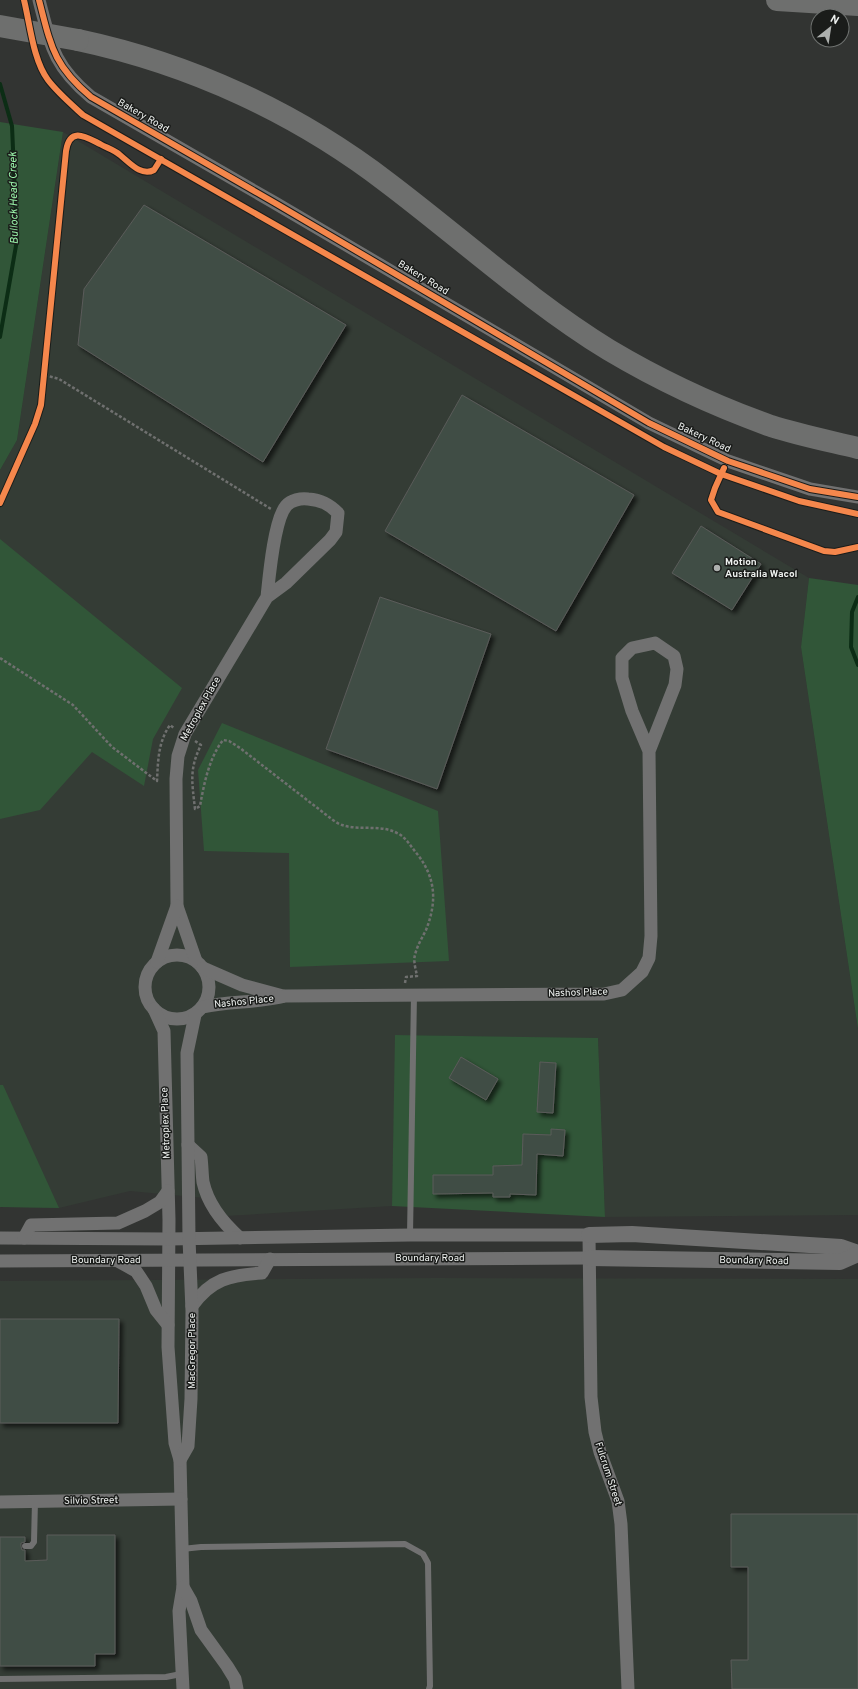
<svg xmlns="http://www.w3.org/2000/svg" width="858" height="1689" font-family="Overpass,sans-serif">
<defs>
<filter id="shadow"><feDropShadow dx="3.5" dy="3.5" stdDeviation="2" flood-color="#0009"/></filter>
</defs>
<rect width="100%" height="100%" fill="#323432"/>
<g fill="#343c35">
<path d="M63,132L809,578L801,647L858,1029V1215L605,1217L598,1039L396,1035L392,1206L226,1216L215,1199L130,1191L59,1208L0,1207V470L17,440Z"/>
<path d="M436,1278L858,1279V1689H0V1281Z"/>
</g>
<g fill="#315638">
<path d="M0,122L63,132L17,440L0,470Z"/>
<path d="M0,539L182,688L153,739L144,786L92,752L40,810L0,819Z"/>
<path d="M809,578L858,585V1029L801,647Z"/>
<path d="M222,723L438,811L449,961L290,967L289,853L204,851L198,770Z"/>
<path d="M395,1035L598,1038L605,1217L392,1206Z"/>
<path d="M0,1085H3L59,1208L0,1207Z"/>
</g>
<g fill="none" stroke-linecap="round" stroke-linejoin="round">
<g stroke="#0c2d15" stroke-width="4">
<path d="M0,84L12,126L17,240L0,337"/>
<path d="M858,597L852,612L851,647L858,665"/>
</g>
</g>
<g fill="#414e44" stroke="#5a5b5a" filter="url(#shadow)">
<path d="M144,205L346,325L263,462L78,345L84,289Z"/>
<path d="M462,395L634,495L556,631L385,531Z"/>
<path d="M701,526L761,564L732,610L672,573Z"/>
<path d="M380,597L491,634L437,789L326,749Z"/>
<path d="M461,1057L498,1079L486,1100L449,1078Z"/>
<path d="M540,1062L556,1063L553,1113L537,1112Z"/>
<path d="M551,1129L565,1130L563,1156L537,1154L536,1195L510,1194V1197H493V1193L433,1194V1175H493V1166L522,1165L523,1134L551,1135Z"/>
<path d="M0,1319H119L118,1423H0Z"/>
<path d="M731,1514H858V1689H732L731,1660H748V1567H731Z"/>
<path d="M47,1535H115V1654H95V1666H0V1537H25V1542L21,1543V1546L22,1550H25V1561L47,1560Z"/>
</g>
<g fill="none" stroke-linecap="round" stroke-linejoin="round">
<g stroke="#6f706f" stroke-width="2.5" stroke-dasharray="3 2" stroke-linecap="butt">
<path d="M45,375L59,379L271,509"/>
<path d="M0,658L73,705L112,747L157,781C158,761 158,742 170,725L174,728"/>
<path d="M195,741L201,745C189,769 192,782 195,809L200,806C204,784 209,758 223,740L229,741L240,748L329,817C333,820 338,824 342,825C360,831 380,824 397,833C406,837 411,847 418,855C436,879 437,902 426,930C422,938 417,946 415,955C413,961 416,970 417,976L406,977L405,983"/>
</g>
<g stroke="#717171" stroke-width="6">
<path d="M410,1235L414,995"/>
<path d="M25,1546H31L34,1542L35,1501"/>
<path d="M182,1549L201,1547L405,1544L423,1554L428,1563L430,1686L429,1689"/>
<path d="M0,1679L166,1677L181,1674"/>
</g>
<g stroke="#717171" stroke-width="13">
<path d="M39,0C51,46 53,65 91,97L275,203L649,423L728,461L810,489L858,497"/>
<circle cx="177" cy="987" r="32"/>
<path d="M196,961L177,906L176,779L178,756L185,734L267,597L286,583L330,540L336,532L338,513C329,504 321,500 308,499C301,498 291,500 286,506C274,520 269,578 267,597"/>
<path d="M157,962L177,906"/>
<path d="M203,968L242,985L283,996"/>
<path d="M203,1007C230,1001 258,1003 285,996L604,994L622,990L642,972L649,958L651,936L649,751L675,685L677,669L674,656L655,643L632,648L622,658V678L632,711L649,751"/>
<path d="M154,1009L164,1031L169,1220L168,1347L175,1443L180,1460L183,1587L179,1611L183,1689"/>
<path d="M188,1145L201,1157C202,1165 202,1174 203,1182C208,1205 223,1223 240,1238"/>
<path d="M0,1238L169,1239L410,1235H589L591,1397L595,1432L600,1452L618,1501L621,1524L628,1689"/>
<path d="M24,1238L31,1225L118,1223L145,1211L160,1202L168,1191"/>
<path d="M0,1261L589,1258"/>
<path d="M118,1261L136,1271L146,1286L156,1310L168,1325"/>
<path d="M192,1306C211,1279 230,1275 262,1273L270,1259"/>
<path d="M180,1460L188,1446L191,1399L192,1311L189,1239L187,1053L195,1015"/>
<path d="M0,1502L181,1499"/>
<path d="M183,1587L191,1601L201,1630L227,1666L235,1679L237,1689"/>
</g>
<g stroke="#717171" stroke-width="16">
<path d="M589,1235L632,1234L841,1247L858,1253"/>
<path d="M589,1258L840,1262L858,1254"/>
</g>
<g stroke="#6e6f6e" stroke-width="22">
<path d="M777,0L858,5"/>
<path d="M78,40C191,64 297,113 388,183C462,239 531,302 609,350C661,381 715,406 771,426C799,435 829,441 858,448"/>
</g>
<path stroke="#6e6f6e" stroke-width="22" d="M0,26L78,40"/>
<g stroke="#1a1c1a" stroke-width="8">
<g id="cycleway">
<path d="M24,0C30,24 33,60 48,80C58,93 71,104 83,115L664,447L721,474L799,501L858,514"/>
<path d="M39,0C51,46 53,65 91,97L275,203L649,423L728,461L810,489L858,497"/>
<path d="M724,468L715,488L711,500L718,512L824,551L835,552L858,547"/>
<path d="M0,503L35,424L41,405L66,151C70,126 86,137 100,144C107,148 114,150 120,155C129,162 141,177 154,170L161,159"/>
</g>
</g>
<use href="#cycleway" stroke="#f5874c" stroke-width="6"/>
</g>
<circle fill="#adb0ae" stroke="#1a1c1a" stroke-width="1.5" cx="717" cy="568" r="4"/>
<g text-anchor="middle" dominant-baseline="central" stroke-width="3" stroke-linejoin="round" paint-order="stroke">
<g font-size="10" fill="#eff2f0" stroke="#1a1c1a">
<text transform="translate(143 116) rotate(30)">Bakery Road</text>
<text transform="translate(423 278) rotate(31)">Bakery Road</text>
<text transform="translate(704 438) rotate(25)">Bakery Road</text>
<text transform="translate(201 709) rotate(-61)">Metroplex Place</text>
<text transform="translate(578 993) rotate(-2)">Nashos Place</text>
<text transform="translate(244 1002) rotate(-6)">Nashos Place</text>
<text transform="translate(166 1123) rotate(-92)">Metroplex Place</text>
<text x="430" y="1258">Boundary Road</text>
<text x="106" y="1260">Boundary Road</text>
<text transform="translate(754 1261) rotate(1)">Boundary Road</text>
<text transform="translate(192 1351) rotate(-90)">MacGregor Place</text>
<text transform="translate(608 1474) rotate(72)">Fulcrum Street</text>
<text transform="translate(91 1501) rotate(-1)">Silvio Street</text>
</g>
<g font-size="10" font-weight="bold" fill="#eff2f0" stroke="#1a1c1a" text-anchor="start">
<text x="725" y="562">Motion<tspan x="725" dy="12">Australia Wacol</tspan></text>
</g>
<g font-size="11" font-style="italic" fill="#9cf8ac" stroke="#1a1c1a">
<text transform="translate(14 198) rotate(-91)">Bullock Head Creek</text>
</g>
</g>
<g transform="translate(830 28) rotate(30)"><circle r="19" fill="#1a1c1a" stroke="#6f7270"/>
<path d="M0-3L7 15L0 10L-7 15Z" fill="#adb0ae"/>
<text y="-6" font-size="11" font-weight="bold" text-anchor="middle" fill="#eff2f0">N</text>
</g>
</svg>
